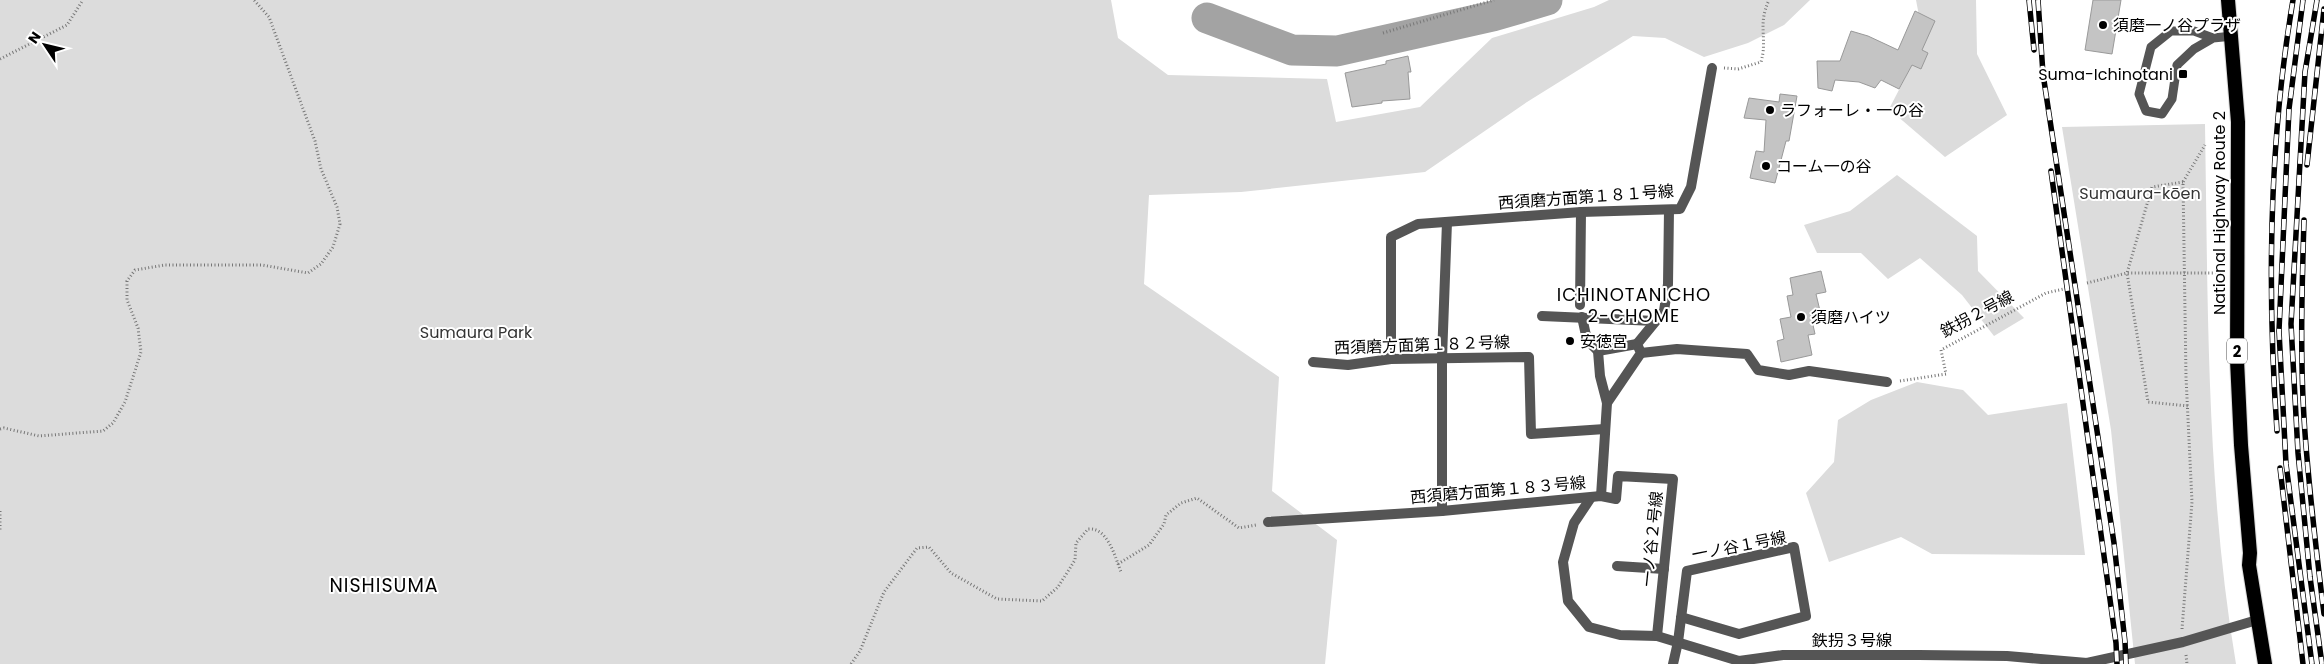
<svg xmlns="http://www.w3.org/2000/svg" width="2324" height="664" font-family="Poppins,'Noto Sans JP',sans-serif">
<rect width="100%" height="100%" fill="#fff"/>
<g fill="#dcdcdc">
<path d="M0,0H1111L1118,38L1168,75L1327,79L1336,122L1420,107L1492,38L1594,7L1609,0H1810L1784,25L1748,43L1704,57L1665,38L1633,36L1527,102L1425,172L1241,192L1149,195L1144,284L1279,377L1272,491L1337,540L1325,664H0Z"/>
<path d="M1916,0H1976L1977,54L2007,115L1945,157L1889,109L1924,42Z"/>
<path d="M2205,124C2208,304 2206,486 2236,664H2135L2111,430L2062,127Z"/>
<path d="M1897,175L1977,236L1978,271L2024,318L1994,336L1962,295L1920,258L1888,279L1861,253H1817L1804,225L1850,211Z"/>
<path d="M1917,382L1963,390L1988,415L2067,403L2085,555L1932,554L1901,537L1829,562L1806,493L1834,462L1838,420L1871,400Z"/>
</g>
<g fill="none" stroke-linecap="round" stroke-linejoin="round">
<path stroke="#a3a3a3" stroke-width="31" d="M1207,18L1292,50L1337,51L1493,16L1547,0"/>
</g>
<g fill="#c4c4c4" stroke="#999">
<path d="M2093,0H2121L2112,54L2085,50Z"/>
<path d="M1915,11L1935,21L1922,50L1928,53L1921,69L1912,65L1899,89L1881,80L1875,88L1859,82L1835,80L1832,91L1818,88L1817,61H1840L1851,31L1868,36L1898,50Z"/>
<path d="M1408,56L1411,72H1408L1410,99L1382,101V103L1352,107L1345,73L1386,64V61Z"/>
<path d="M1780,94L1797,96L1789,141H1786L1775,183L1750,178L1756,151L1764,152L1766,120L1744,118L1749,98L1779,102Z"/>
<path d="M1821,271L1826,292L1816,294L1821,315L1811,316L1815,334L1808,335L1812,355L1781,362L1777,341L1784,339L1780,319L1791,317L1787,296L1793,295L1790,278Z"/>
</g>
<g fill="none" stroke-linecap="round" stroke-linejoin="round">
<g stroke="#dbdbdb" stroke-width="16">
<path id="trunk" d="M2228,0L2238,122L2237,360L2241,445L2250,553L2249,565L2265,664"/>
</g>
<g stroke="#777" stroke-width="3" stroke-dasharray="1 2.5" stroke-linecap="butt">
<path d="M1383,33L1494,0"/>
<path d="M0,59L67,25L83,0"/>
<path d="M1724,68L1738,69L1761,62C1768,38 1757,26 1769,0"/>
<path d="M2183,182L2152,187L2127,273L2148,402L2188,406"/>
<path d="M2087,283L2127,273H2223"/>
<path d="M1900,381L1946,374L1941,350L2046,293L2064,289"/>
<path d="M0,429L4,428L39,436L103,431L113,423L125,402L141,352L138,328L127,300V281L135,270L165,265H262L308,273L321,264L333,247L340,224L337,207L321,169L315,141L269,17L254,0"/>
<path d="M0,511V532"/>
<path d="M1118,564L1149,545L1164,524L1166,515L1181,503L1197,498L1239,528L1256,525"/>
<path d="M2182,629L2192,502L2186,377L2183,182L2205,145"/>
<path d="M2186,655L2187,664"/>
<path d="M851,664L860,651L884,592L917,548L929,547L951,573L997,599L1042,601L1058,587L1075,560L1076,543L1088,529C1108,527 1115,557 1121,572"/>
</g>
<path stroke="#555" stroke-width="9" d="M2213,38L2194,31H2171L2151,47L2139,94L2146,111L2162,114L2172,99L2177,65L2194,49L2213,38L2233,36"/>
<g stroke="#555" stroke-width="10">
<path d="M1580,305L1581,212"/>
<path d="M1542,316L1655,321"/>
<path d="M1582,317L1587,340L1598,351L1600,376L1607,403"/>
<path d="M1598,351L1637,344"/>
<path d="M1641,353L1677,349L1747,354L1758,370L1789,375L1809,371L1887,382"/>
<path d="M1391,359V237L1418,224L1581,212L1680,209L1691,187L1712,68"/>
<path d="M1313,362L1348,365L1391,359L1529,357L1531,434L1605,429"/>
<path d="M1601,496L1607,403L1641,353L1637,344L1664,311L1668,284L1669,210"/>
<path d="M1590,499L1574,523L1563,562L1568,601L1589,627L1620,635L1657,636L1739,661L1783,655H1919L2007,656L2087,663L2183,642L2257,620"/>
<path d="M1442,511V358L1447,222"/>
<path d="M1268,522L1442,511L1601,496L1616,499L1618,476L1673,479L1657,636"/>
<path d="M1617,566L1664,569"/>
<path d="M1673,664L1678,642L1687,571L1794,547L1806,616L1739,634L1681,617"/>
</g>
<use href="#trunk" stroke="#000" stroke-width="14"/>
<g stroke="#000" stroke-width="5.5">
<g id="rail">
<path d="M2029,0L2034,50"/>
<path d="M2038,0L2043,74L2114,543L2125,642L2126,664"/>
<path d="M2303,0L2289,109L2279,331L2286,464L2312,664"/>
<path d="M2317,0L2305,72L2291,324L2298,453L2310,577L2322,664"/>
<path d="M2307,165L2324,9"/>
<path d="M2051,171L2116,643L2117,664"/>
<path d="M2304,220C2302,286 2300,352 2304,418C2308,484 2316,549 2324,614"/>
<path d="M2277,431C2267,288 2269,141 2293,0"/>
<path d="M2280,468L2303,664"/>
</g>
</g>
<use href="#rail" stroke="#fff" stroke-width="4" stroke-dasharray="11" stroke-linecap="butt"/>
</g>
<g fill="#000" stroke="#fff" stroke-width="2">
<circle cx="2103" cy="25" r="5"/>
<rect x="2178" y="69" width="10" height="10" rx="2.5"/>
<circle cx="1770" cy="110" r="5"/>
<circle cx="1766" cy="166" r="5"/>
<circle cx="1801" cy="317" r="5"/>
<circle cx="1570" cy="341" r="5"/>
</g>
<g text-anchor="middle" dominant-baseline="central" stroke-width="4" stroke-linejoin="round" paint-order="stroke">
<rect fill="#fff" stroke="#4c4c4c" stroke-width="1" x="2227" y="338.5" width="20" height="25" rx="4"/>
<g font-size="15" font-weight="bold" fill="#000">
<text x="2237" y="351">2</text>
</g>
<g font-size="16" fill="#000" stroke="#fff" text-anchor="start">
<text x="2113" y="25">須磨一ノ谷プラザ</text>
<text x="2173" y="74" text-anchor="end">Suma-Ichinotani</text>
<text x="1780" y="110">ラフォーレ・一の谷</text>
<text x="1776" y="166">コーム一の谷</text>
<text x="1811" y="317">須磨ハイツ</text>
<text x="1580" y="341">安徳宮</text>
</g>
<g font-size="16" fill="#333" stroke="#fff">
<text x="2140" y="193">Sumaura-kōen</text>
<text x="476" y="332">Sumaura Park</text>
</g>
<g font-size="16" fill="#000" stroke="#fff">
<text transform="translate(1586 197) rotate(-4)">西須磨方面第１８１号線</text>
<text transform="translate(2219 213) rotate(-90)">National Highway Route 2</text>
<text transform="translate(1977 314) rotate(-28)">鉄拐２号線</text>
<text transform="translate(1422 345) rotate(-2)">西須磨方面第１８２号線</text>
<text transform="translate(1498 490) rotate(-5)">西須磨方面第１８３号線</text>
<text transform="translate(1652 539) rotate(-84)">一ノ谷２号線</text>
<text transform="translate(1739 546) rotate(-11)">一ノ谷１号線</text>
<text x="1852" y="640">鉄拐３号線</text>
</g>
<g font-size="18" letter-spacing="1" fill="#000" stroke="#fff">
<text x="1634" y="294">ICHINOTANICHO<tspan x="1634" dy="21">2-CHOME</tspan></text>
</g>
<g font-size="19" letter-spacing="1" fill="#000" stroke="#fff">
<text x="384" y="585">NISHISUMA</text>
</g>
</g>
<g transform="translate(45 45) rotate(305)" stroke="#ffffff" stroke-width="4" paint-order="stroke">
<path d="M0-4L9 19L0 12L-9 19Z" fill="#000000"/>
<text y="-8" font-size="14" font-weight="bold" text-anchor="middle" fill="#000000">N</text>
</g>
</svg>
